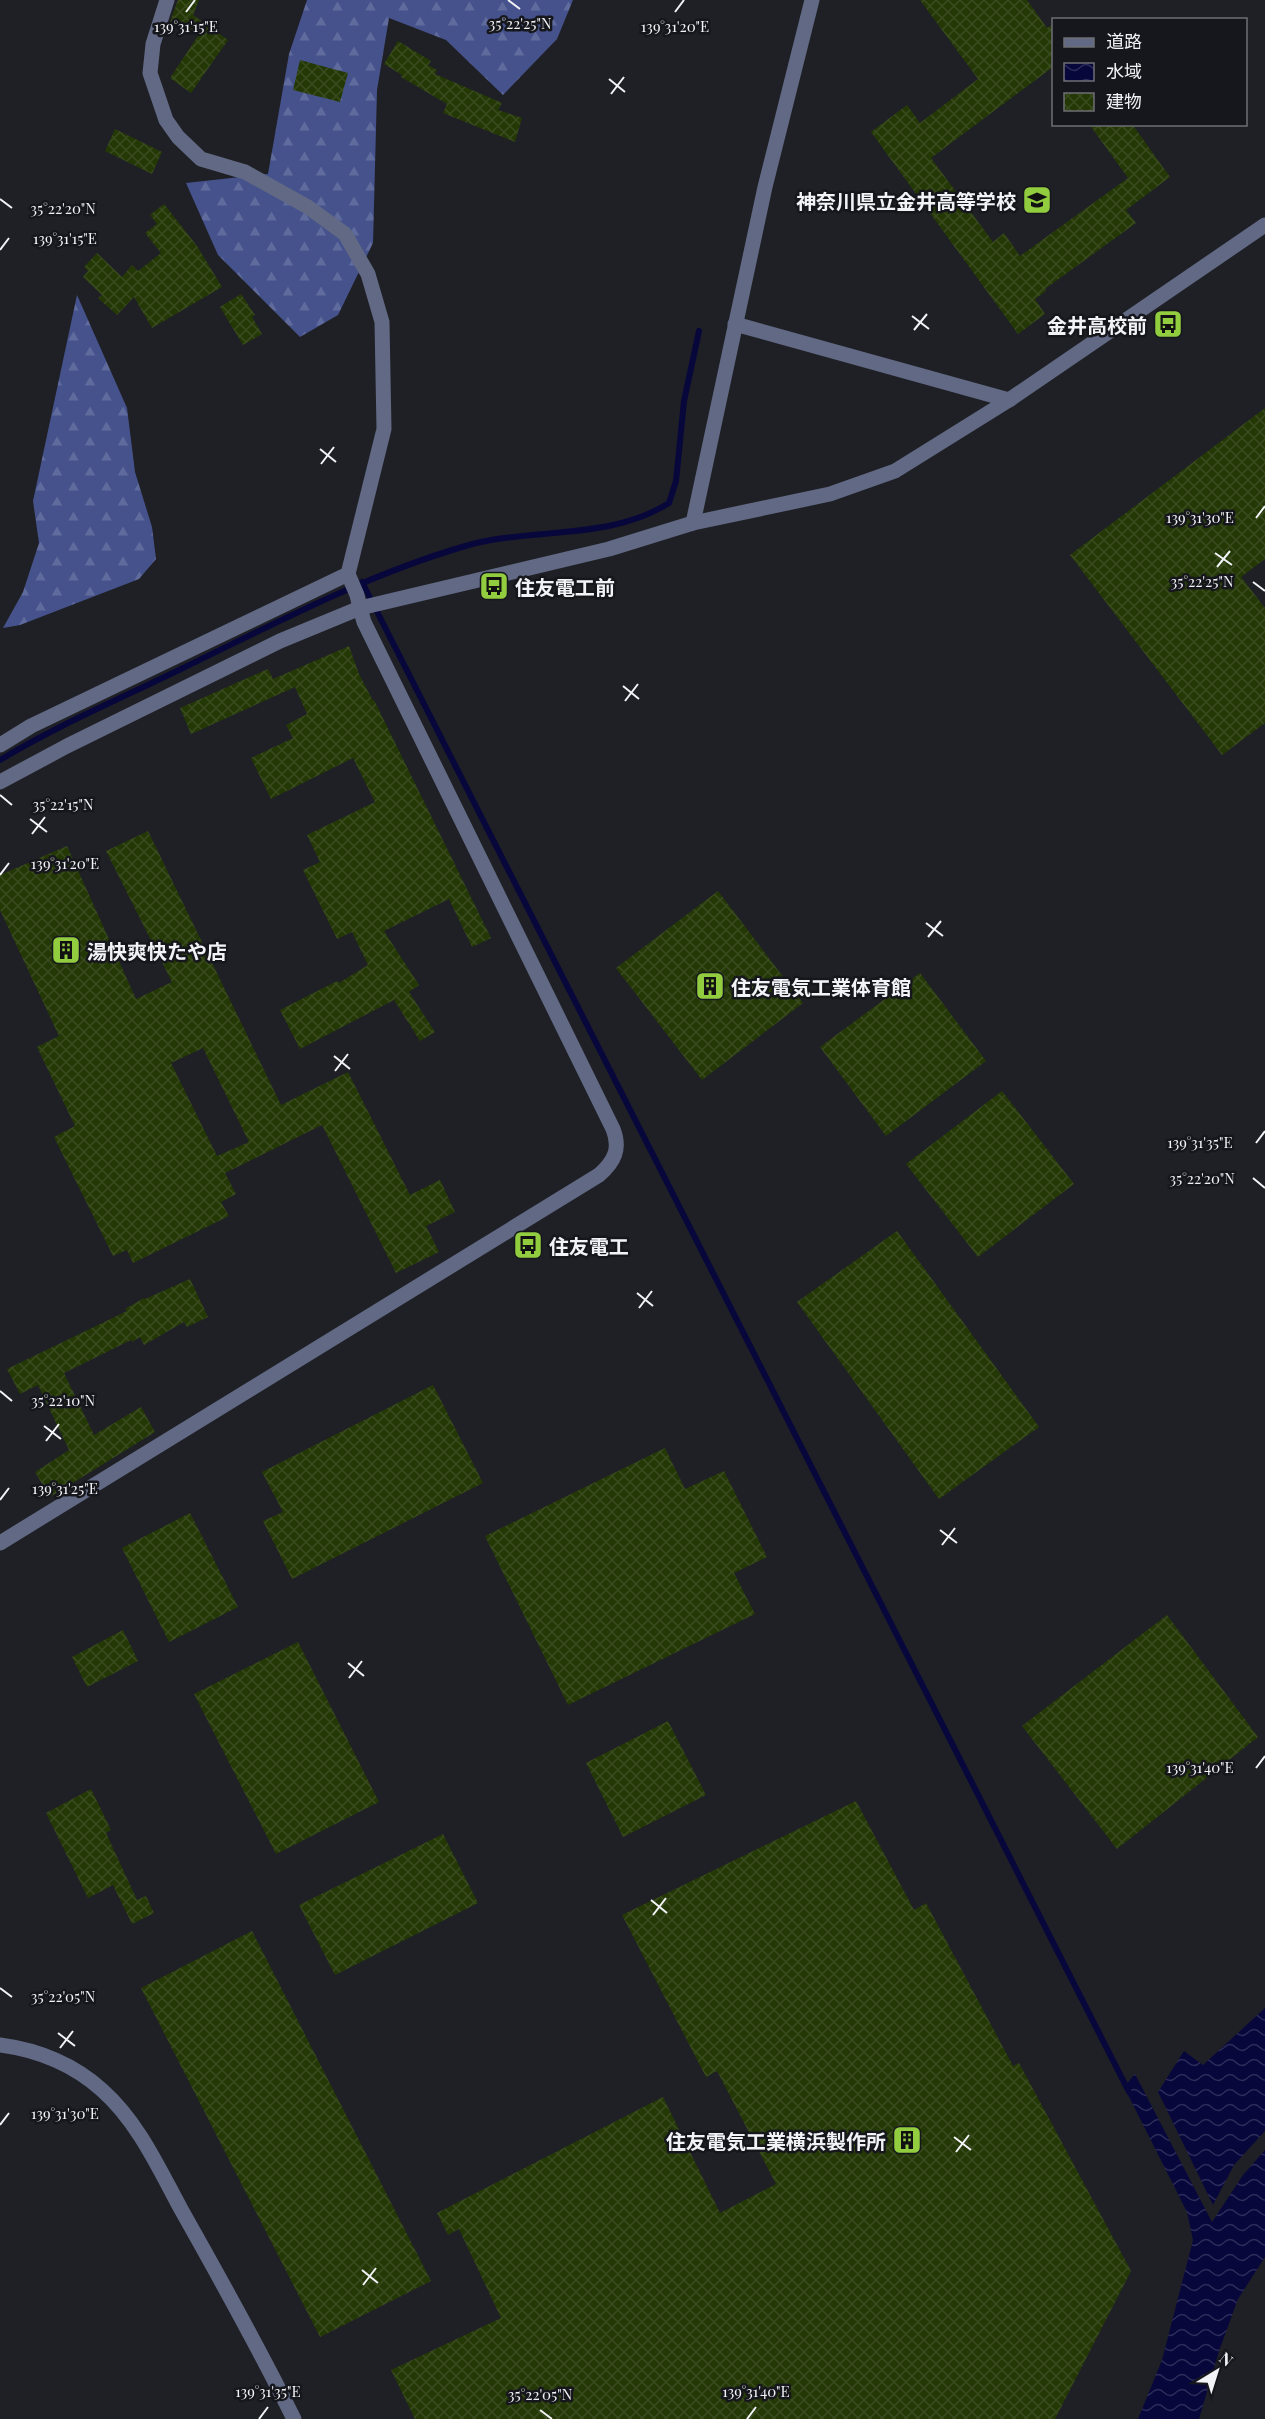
<svg xmlns="http://www.w3.org/2000/svg" width="1265" height="2419" font-family="'Playfair Display','Noto Sans JP',serif">
<defs>
<pattern id="forest-firs" width="22" height="20" patternUnits="userSpaceOnUse" patternTransform="scale(1.5)"><rect width="22" height="20" fill="#45528c"/><path d="M5 1l3.5 6h-7zM16 11l3.5 6h-7z" fill="#606b9d"/></pattern>
<pattern id="water-waves" width="16" height="10" patternUnits="userSpaceOnUse" patternTransform="scale(1.5)"><rect width="16" height="10" fill="#08073c"/><path d="M0 5q4-4 8 0t8 0" fill="none" stroke="#2c2c59"/></pattern>
<pattern id="building-cross-hatch" width="8" height="8" patternUnits="userSpaceOnUse" patternTransform="scale(1.5)"><rect width="8" height="8" fill="#243806"/><path d="M0 0l8 8M0 8l8-8" fill="none" stroke="#3a4c1f"/></pattern>
</defs>
<rect width="100%" height="100%" fill="#1f2025"/>
<g fill="url(#forest-firs)">
<path d="M307,0H573L557,39L503,95L446,40L389,18L377,90L373,243L338,315L300,337L218,255L186,183L268,174L289,54Z"/>
<path d="M77,295L127,408L135,472L152,527L156,559L139,579L20,625L3,628L23,592L39,543L33,501Z"/>
</g>
<g fill="url(#water-waves)">
<path d="M1265,2008V2131L1234,2165L1213,2205L1158,2092L1184,2051L1203,2065Z"/>
<path d="M1135,2074L1212,2222L1243,2175L1265,2150V2257L1238,2299L1219,2351L1199,2419H1138L1162,2360L1193,2240L1187,2212L1124,2087Z"/>
</g>
<g fill="none" stroke-linecap="round" stroke-linejoin="round">
<g stroke="#08073c" stroke-width="6">
<path d="M362,582L1129,2092"/>
<path d="M0,760C58,725 122,698 183,668C274,624 364,576 462,547C530,526 607,542 669,503L676,481L684,401L699,331"/>
</g>
</g>
<g fill="url(#building-cross-hatch)" fill-rule="evenodd">
<path d="M178,0H199L193,15L228,40L191,93L170,78L200,33L170,22Z"/>
<path d="M920,0H1027L1047,28L1053,24V67L931,158L993,242L1004,233L1020,256L1128,178L1089,124H1132L1170,177L1126,210L1136,223L1045,289L1046,291L1035,299L1045,314L1018,334L871,132L907,105L920,123L978,79Z"/>
<path d="M398,41L431,61L428,65L437,70L435,74L502,103L498,110L522,118L515,142L443,113L447,104L401,77L402,75L384,64Z"/>
<path d="M300,60L348,73L340,102L293,90Z"/>
<path d="M115,129L162,152L152,174L105,151Z"/>
<path d="M164,204L197,246L222,287L152,328L134,297L117,315L98,298L102,295L83,277L88,271L84,267L97,253L122,277L132,265L138,271L161,253L145,233L157,224L150,215Z"/>
<path d="M241,294L255,315L252,317L262,334L243,345L220,307Z"/>
<path d="M1265,408V559L1241,577L1265,608V723L1222,755L1070,555Z"/>
<path d="M349,646L359,674L373,701L374,700L491,938L472,947L449,899L384,931L419,985L409,992L435,1032L420,1041L394,1000L300,1049L280,1010L337,981L339,983L368,965L352,932L337,939L303,870L320,862L307,835L375,802L353,758L271,799L251,758L293,738L286,725L307,714L295,687L191,734L180,708L268,669L273,679Z"/>
<path d="M148,831L281,1105L348,1072L410,1195L440,1180L455,1212L426,1226L439,1252L396,1273L322,1125L225,1173L236,1194L221,1202L229,1216L133,1263L127,1250L113,1256L54,1137L75,1126L37,1047L59,1036L0,910V875L67,846L136,999L172,982L106,851ZM203,1048L249,1142L217,1156L171,1063Z"/>
<path d="M718,891L803,1003L702,1080L616,968Z"/>
<path d="M920,973L986,1061L886,1136L820,1047Z"/>
<path d="M1002,1091L1074,1184L978,1257L906,1164Z"/>
<path d="M897,1231L1039,1427L939,1499L797,1302Z"/>
<path d="M190,1279L208,1317L187,1327L184,1322L144,1345L140,1337L132,1342L131,1340L64,1373L94,1435L141,1407L155,1432L50,1497L35,1472L69,1450L38,1385L20,1394L7,1369L127,1311L125,1309L144,1298L145,1299Z"/>
<path d="M433,1385L483,1483L292,1579L263,1521L283,1512L262,1472Z"/>
<path d="M665,1448L685,1489L724,1471L767,1557L734,1573L755,1614L568,1705L485,1536Z"/>
<path d="M190,1513L238,1607L169,1642L122,1548Z"/>
<path d="M1167,1615L1258,1737L1117,1849L1022,1726Z"/>
<path d="M123,1630L138,1661L87,1687L72,1657Z"/>
<path d="M298,1642L379,1802L276,1854L194,1694Z"/>
<path d="M668,1721L706,1795L623,1837L586,1763Z"/>
<path d="M91,1789L111,1830L106,1833L137,1900L146,1896L154,1913L132,1924L113,1885L88,1898L46,1813Z"/>
<path d="M856,1801L914,1910L926,1903L1013,2066L1019,2063L1131,2271L1055,2419H415L391,2370L501,2318L459,2229L448,2235L437,2213L663,2097L720,2213L776,2184L717,2071L706,2077L622,1915Z"/>
<path d="M443,1834L478,1903L335,1975L299,1905Z"/>
<path d="M252,1931L431,2281L320,2337L141,1988Z"/>
</g>
<g fill="none" stroke-linecap="round" stroke-linejoin="round">
<g stroke="#616984" stroke-width="15">
<path d="M167,0L153,44L150,73L166,120L178,137L201,159L245,172L308,207L345,234L368,274L382,322L384,429L348,574L357,595L360,608"/>
<path d="M735,324L1009,400"/>
<path d="M0,745L31,726L348,574"/>
</g>
<g stroke="#616984" stroke-width="15">
<path d="M693,523L765,187L812,0"/>
<path d="M0,782L67,746L280,641L360,608L609,549L693,523L830,494L895,471L1009,400L1265,225"/>
<path d="M0,1543L599,1175C614,1162 621,1149 613,1129L364,622L360,608"/>
<path d="M0,2045C38,2050 74,2065 102,2090C139,2123 159,2169 182,2211C221,2280 259,2349 294,2419"/>
</g>
</g>
<path fill="none" stroke="#f2f3f7" stroke-width="2" d="M508,0L520,9M186,12L195,0M675,12L684,0M609,79L625,92M611,94L624,77M0,199L12,208M0,250L9,238M912,316L929,329M914,330L927,314M320,449L336,462M321,464L334,447M1256,518L1265,506M1215,553L1232,565M1217,567L1230,551M1253,582L1265,591M623,686L639,699M625,701L638,684M0,795L12,805M30,819L47,832M32,834L45,817M0,875L9,863M926,923L943,936M928,937L941,921M334,1056L350,1069M335,1071L348,1054M1256,1143L1265,1131M1253,1178L1265,1188M637,1293L653,1306M639,1308L652,1291M0,1391L12,1401M44,1426L61,1439M46,1441L59,1424M0,1500L9,1488M940,1530L957,1543M942,1545L955,1528M348,1663L364,1676M349,1678L362,1661M1256,1768L1265,1756M651,1900L667,1913M653,1915L666,1898M0,1988L12,1997M58,2033L75,2046M60,2048L73,2031M0,2125L9,2113M954,2137L971,2150M956,2152L969,2135M362,2270L378,2283M363,2285L376,2268M540,2410L552,2419M259,2419L268,2407M747,2419L756,2407"/>
<defs>
<g id="school-square" transform="scale(1.5)"><rect x="-9" y="-9" width="18" height="18" rx="4" fill="#91cd3f" stroke="#16171c"/><path d="M0-5L7-2L0 1L-7-2ZM-4 1L0 2.5L4 1V4Q0 6-4 4Z" fill="#111"/></g>
<g id="bus-square" transform="scale(1.5)"><rect x="-9" y="-9" width="18" height="18" rx="4" fill="#91cd3f" stroke="#16171c"/><path d="M-5-6H5V4H4V6H2V4H-2V6H-4V4H-5ZM-3.5-4V0h7V-4ZM-3.5 1.2v1.5H-2V1.2ZM2 1.2v1.5H3.5V1.2Z" fill="#111"/></g>
<g id="building-square" transform="scale(1.5)"><rect x="-9" y="-9" width="18" height="18" rx="4" fill="#91cd3f" stroke="#16171c"/><path d="M-4-6H4V6H1V3H-1V6H-4ZM-2.5-4.3h1.7v1.8h-1.7ZM.8-4.3h1.7v1.8H.8ZM-2.5-1h1.7V.8h-1.7ZM.8-1h1.7V.8H.8Z" fill="#111"/></g>
</defs>
<g fill-rule="evenodd">
<use href="#school-square" x="1037" y="200"/>
<use href="#bus-square" x="1168" y="324"/>
<use href="#bus-square" x="494" y="586"/>
<use href="#building-square" x="66" y="950"/>
<use href="#building-square" x="710" y="986"/>
<use href="#bus-square" x="528" y="1245"/>
<use href="#building-square" x="907" y="2140"/>
</g>
<g text-anchor="middle" dominant-baseline="central" stroke-width="5" stroke-linejoin="round" paint-order="stroke">
<g font-size="20" font-weight="bold" fill="#f2f3f7" stroke="#16171c" text-anchor="start">
<text x="1016" y="200" text-anchor="end">神奈川県立金井高等学校</text>
<text x="1147" y="324" text-anchor="end">金井高校前</text>
<text x="515" y="586">住友電工前</text>
<text x="87" y="950">湯快爽快たや店</text>
<text x="731" y="986">住友電気工業体育館</text>
<text x="549" y="1245">住友電工</text>
<text x="886" y="2140" text-anchor="end">住友電気工業横浜製作所</text>
</g>
</g>
<g font-size="15" text-anchor="middle" fill="#f2f3f7" stroke="#16171c" stroke-width="5" stroke-linejoin="round" paint-order="stroke">
<text x="520" y="29">35°22'25"N</text>
<text x="186" y="32">139°31'15"E</text>
<text x="675" y="32">139°31'20"E</text>
<text x="63" y="214">35°22'20"N</text>
<text x="65" y="244">139°31'15"E</text>
<text x="1200" y="523">139°31'30"E</text>
<text x="1202" y="587">35°22'25"N</text>
<text x="63" y="810">35°22'15"N</text>
<text x="65" y="869">139°31'20"E</text>
<text x="1200" y="1148">139°31'35"E</text>
<text x="1202" y="1184">35°22'20"N</text>
<text x="63" y="1406">35°22'10"N</text>
<text x="65" y="1494">139°31'25"E</text>
<text x="1200" y="1773">139°31'40"E</text>
<text x="63" y="2002">35°22'05"N</text>
<text x="65" y="2119">139°31'30"E</text>
<text x="268" y="2397">139°31'35"E</text>
<text x="756" y="2397">139°31'40"E</text>
<text x="540" y="2400">35°22'05"N</text>
</g>
<rect x="1052" y="18" width="195" height="108" fill="#16171c" stroke="#6e6f74" stroke-width="1.5"/>
<rect x="1064" y="38" width="30" height="9" fill="#616984" stroke="#6e6f74" stroke-width="1.5"/>
<text x="1106" y="48" font-size="18" fill="#f2f3f7">道路</text>
<rect x="1064" y="63" width="30" height="18" fill="url(#water-waves)" stroke="#6e6f74" stroke-width="1.5"/>
<text x="1106" y="78" font-size="18" fill="#f2f3f7">水域</text>
<rect x="1064" y="93" width="30" height="18" fill="url(#building-cross-hatch)" stroke="#6e6f74" stroke-width="1.5"/>
<text x="1106" y="108" font-size="18" fill="#f2f3f7">建物</text>
<g transform="translate(1217 2371) rotate(38)" stroke="#16171c" stroke-width="4.5" paint-order="stroke">
<path d="M0-4.5L10 22L0 15L-10 22Z" fill="#f2f3f7"/>
<text y="-9" font-size="16" font-weight="bold" text-anchor="middle" fill="#f2f3f7">N</text>
</g>
</svg>
